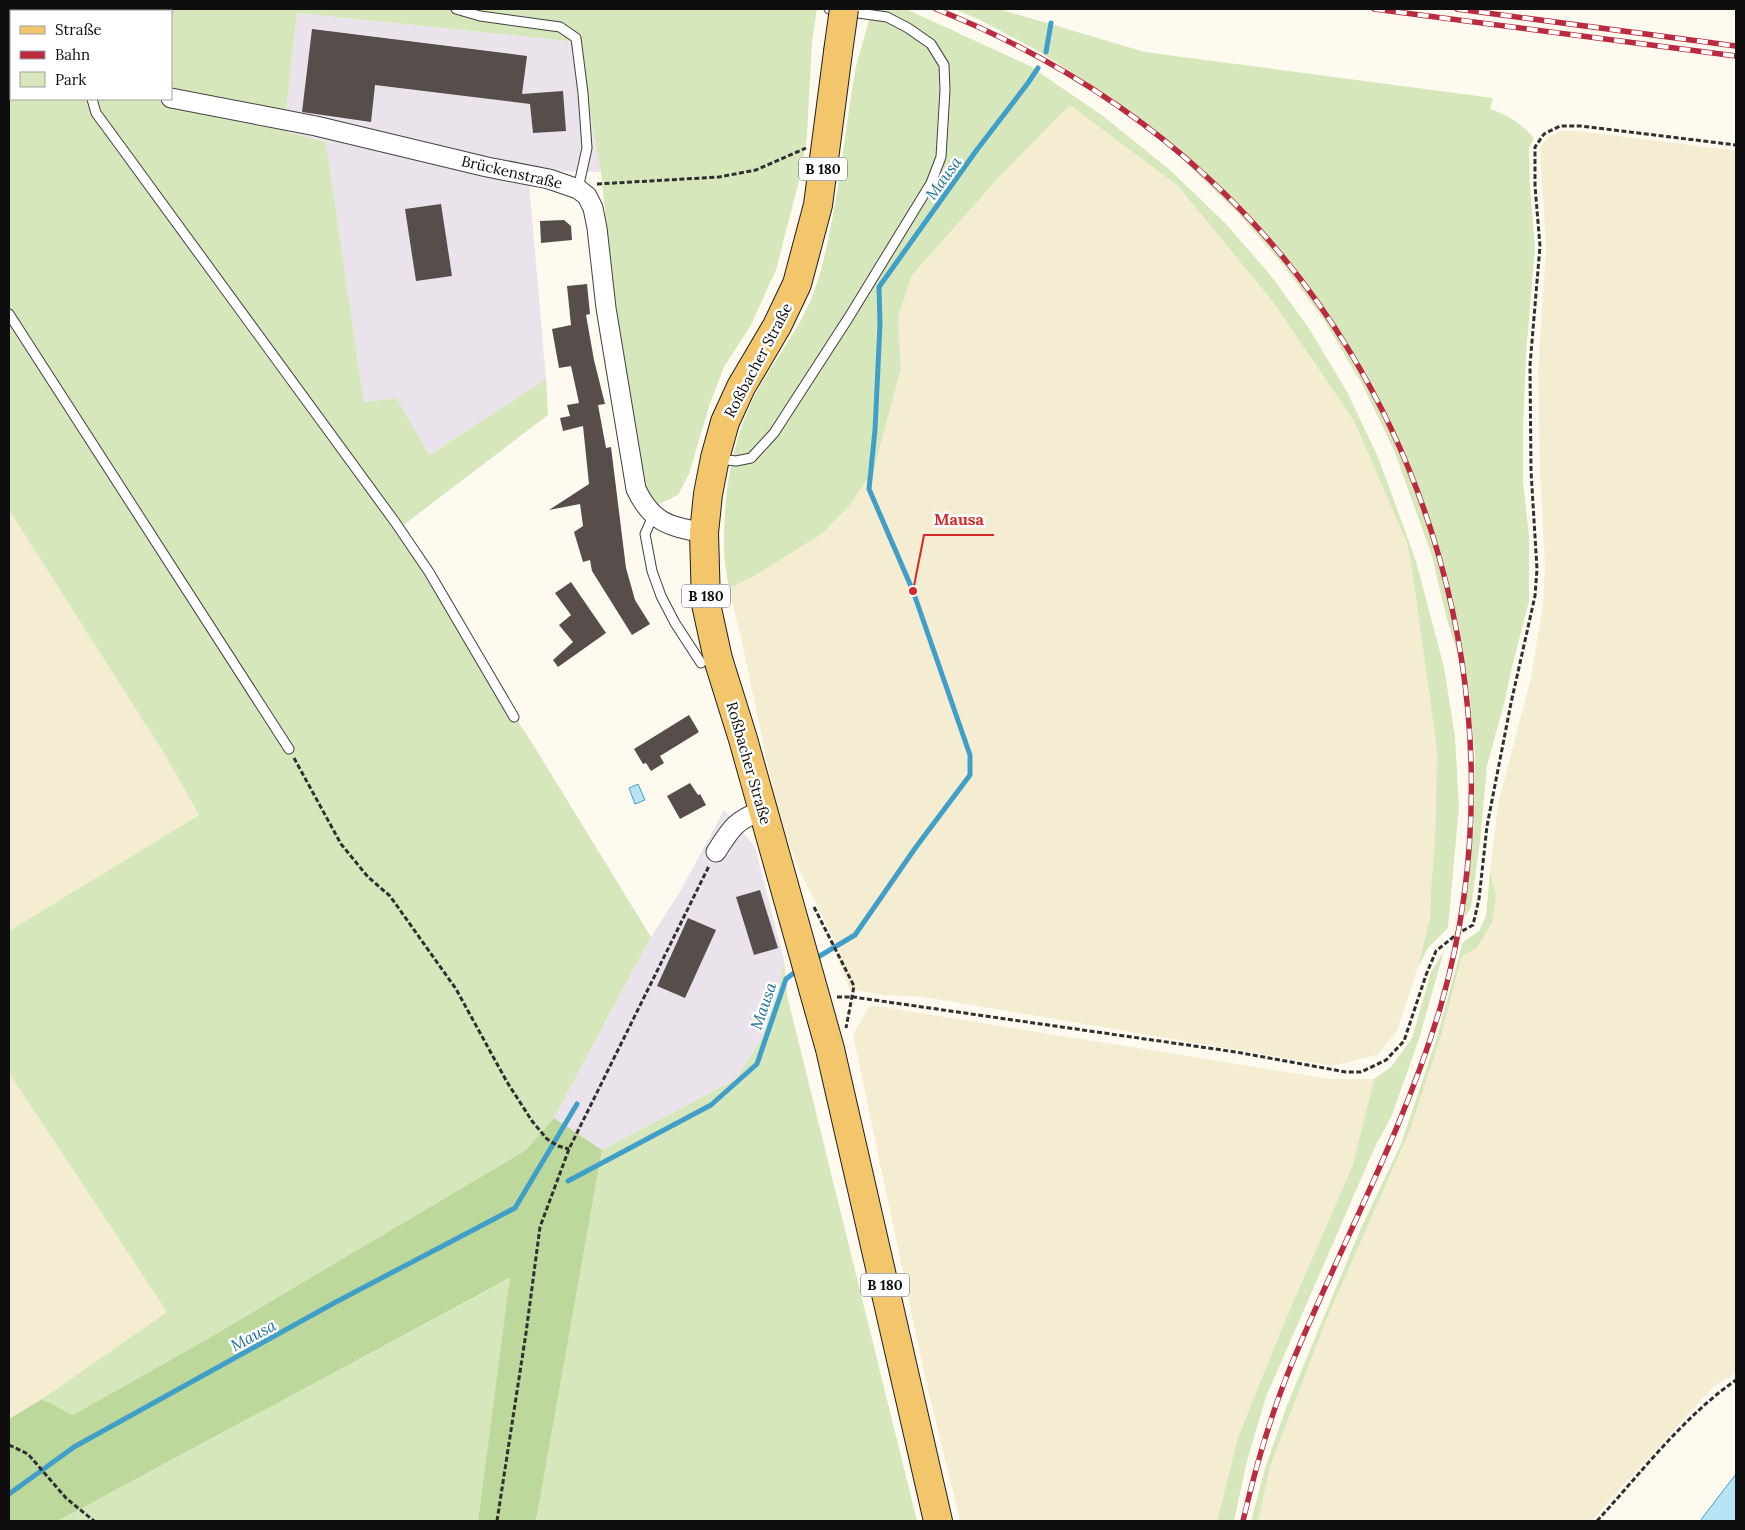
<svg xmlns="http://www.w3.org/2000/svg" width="1745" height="1530" font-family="Lora,serif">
<rect width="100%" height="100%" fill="#fefaf0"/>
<g fill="#ebe3ec">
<path d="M297,13L577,42L601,172L528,171L546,379L429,455L397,398L364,402L326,142L284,131Z"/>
<path d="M724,810L755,847L784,960L779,989L761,1040L736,1079L602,1150L554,1118L651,937L681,890Z"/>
</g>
<g fill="#f4edd1">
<path d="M1070,105L1178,186L1273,302L1354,421L1407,543L1412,569L1437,751L1435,841L1431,888L1430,918L1418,967L1397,1031L1377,1055L1332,1066L925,997L883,995L849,989L837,955L840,951L801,874L779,819L742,642L729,588L753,577L823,533L901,368L898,317L912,275L1001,175Z"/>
<path d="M1561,131H1579L1736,151V1373L1714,1387L1703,1398L1591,1521H1258L1270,1467L1325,1323L1410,1130L1442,1033L1462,956L1477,948L1496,895L1490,872L1498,804L1531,678L1543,605L1545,567L1540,471L1538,372L1546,247L1540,147L1548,137Z"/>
<path d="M9,510L165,755L199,815L9,931Z"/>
<path d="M870,1005L1331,1079H1374L1352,1167L1287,1316L1238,1437L1217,1521H960L925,1377L853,1035Z"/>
<path d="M9,1073L167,1312L42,1399L9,1419Z"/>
</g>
<g fill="#d6e8bb" fill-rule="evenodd">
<path d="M9,9H817L812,42L807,135L801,173L776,270L751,325L724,367L710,403L689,474L678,495L659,504L647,498L631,473L601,172L577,42L297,13L284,131L326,142L364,402L397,398L429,455L546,379L548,415L397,530L447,608L466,642L534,746L651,937L554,1118L526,1150L209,1338L73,1415L42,1399L167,1312L9,1073V931L199,815L165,755L9,510ZM11,11H171V99H11Z"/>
<path d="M871,9H906L1030,66L1103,116L1170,170L1226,224L1272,277L1310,330L1347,392L1378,457L1416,561L1444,667L1455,737L1459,807L1448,928L1428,948L1418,967L1430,918L1431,888L1435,841L1437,751L1412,569L1407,543L1354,421L1273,302L1178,186L1070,105L1001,175L912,275L898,317L901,368L874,469L849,506L823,533L753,577L729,588C727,575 724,561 724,547C723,493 733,433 760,386C780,352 807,318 818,280C838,212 843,141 855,71C857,60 861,49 864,38C867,29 869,19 871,9Z"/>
<path d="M954,9H999L1145,52L1493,98L1490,109C1508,115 1521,123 1534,138L1529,148L1530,187L1535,247L1526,355L1523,429V481L1529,536V601L1512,667L1505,700L1487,766L1480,842L1471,908L1464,918L1474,825L1475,758L1469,690L1447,620L1432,556L1394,450L1362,384L1324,320L1285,267L1238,213L1181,158L1115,100L1040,52L980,20Z"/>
<path d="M1490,872L1496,895L1492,922L1477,948L1462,956L1442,1033L1410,1130L1325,1323L1270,1467L1258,1521H1251L1265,1468L1287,1405L1361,1228L1401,1144L1437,1037L1463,942L1479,931L1486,916Z"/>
<path d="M1444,951L1419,1039L1392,1115L1375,1147L1266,1397L1247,1461L1234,1521H1217L1238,1437L1287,1316L1352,1167L1374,1079L1391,1067L1412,1038L1431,972Z"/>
<path d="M784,960L787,995L917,1521H536L602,1150L736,1079L761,1040L779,989Z"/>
<path d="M511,1278L478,1521H58Z"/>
</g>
<path fill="#bcd89a" d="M554,1118L602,1150L536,1521H478L510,1278L58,1521H9V1419L42,1399L73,1415L209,1338L526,1150Z"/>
<g fill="#b7e3f4" stroke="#409fc8">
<path d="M638,784L645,800L635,804L629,788Z"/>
<path d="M1736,1474V1521H1700Z"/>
</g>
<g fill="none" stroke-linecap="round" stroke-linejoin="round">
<g stroke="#409fc8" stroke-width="5">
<path d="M1046,52L1051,23"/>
<path d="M813,960L855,935L916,847L970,775V755L913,591L869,489L875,430L880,324L879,287L976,151L1028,83L1038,68"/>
<path d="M568,1181L711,1105L757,1064L786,979L799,969"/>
<path d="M9,1494L74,1447L334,1303L515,1208L577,1104"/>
</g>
</g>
<g fill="#574e4b">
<path d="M312,29L527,56L522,94L563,91L566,131L533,133L530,104L375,85L371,122L302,112Z"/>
<path d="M441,204L452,276L416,281L405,209Z"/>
<path d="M564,220L571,226L572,240L541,243L540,221Z"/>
<path d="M587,284L590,314L586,315L594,360L605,404L598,405L606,448L611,447L626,568L635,600L650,624L632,635L592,571L590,560L583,562L574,532L583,526L580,504L549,510L589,484L583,426L563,431L560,418L570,416L567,405L579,403L571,366L559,368L552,329L571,325L567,286Z"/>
<path d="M571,582L606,633L558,667L553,660L573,642L559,625L571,615L555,593Z"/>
<path d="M689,715L699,732L660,756L664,763L651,771L646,763L643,764L634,749Z"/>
<path d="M690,783L698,795L700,794L706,805L680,819L667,796Z"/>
<path d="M760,890L778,948L754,955L736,897Z"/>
<path d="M688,918L716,930L685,998L657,986Z"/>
</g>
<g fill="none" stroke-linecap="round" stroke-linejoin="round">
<g stroke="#414141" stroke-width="11">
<g id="service">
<path d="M456,9L480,16L560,27L576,38L583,93L587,148L578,189"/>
<path d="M92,99L96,113L110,132L395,522L429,572L514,717"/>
<path d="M9,314L289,749"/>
<path d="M719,459L736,461L751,458L774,433L849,317L931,183L941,157L945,90L944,65L931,44L908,28L887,17L829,9"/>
<path d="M653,516L645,534L652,571L661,596L675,623L701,663"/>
</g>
</g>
<g stroke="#414141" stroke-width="21">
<g id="minor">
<path d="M9,42L11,43"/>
<path d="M171,98L316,126L487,167L549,179L578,189L587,196L593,208L597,228L606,308L636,489C652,523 669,526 704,533"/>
<path d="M716,852C732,827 734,822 762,810"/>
</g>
</g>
<g stroke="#1f1f1f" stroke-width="30">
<path id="primary" d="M838,52L818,205L797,284L777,326L741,387L725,422L715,458L708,494L704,533L706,604L718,659L743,739L830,1049L938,1521"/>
</g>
<g stroke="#303030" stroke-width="3" stroke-dasharray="5 2.5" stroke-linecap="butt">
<path d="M597,184L719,177L756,170L806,148"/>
<path d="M294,758L341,844L368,877L390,896L456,989L507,1082L532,1121L547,1139L558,1146L569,1149"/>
<path d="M814,907L854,986L846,1028"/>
<path d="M837,997H853L1236,1052L1346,1072H1361L1386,1060L1404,1041L1426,975L1436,951L1457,934L1473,925L1479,899L1487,826L1511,703L1535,596L1537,569L1531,471L1530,365L1540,246L1535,186V147L1544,134L1560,126H1581L1736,145"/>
<path d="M9,1445L28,1454L66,1498L94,1521"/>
<path d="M497,1521L526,1333L540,1227L569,1149L709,866"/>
<path d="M1597,1521C1640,1474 1684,1416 1736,1380"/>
</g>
<use href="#service" stroke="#fff" stroke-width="9"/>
<use href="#minor" stroke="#fff" stroke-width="19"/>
<use href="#primary" stroke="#f3c66b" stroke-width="28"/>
<g stroke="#ba2b3f" stroke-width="5.5">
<g id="rail">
<path d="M936,9C1036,49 1129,105 1208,178C1431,382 1525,714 1441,1005C1404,1131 1340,1246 1290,1368C1270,1417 1255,1469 1243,1521"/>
<path d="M1374,9L1736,56"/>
<path d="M1457,9L1736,46"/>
</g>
</g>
<use href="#rail" stroke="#fff" stroke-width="4" stroke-dasharray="11" stroke-linecap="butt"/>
<g stroke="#1f1f1f" stroke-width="30" stroke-linecap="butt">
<path id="primary-bridge" d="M838,52L844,9"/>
</g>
<use href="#primary-bridge" stroke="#f3c66b" stroke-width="28"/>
</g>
<g text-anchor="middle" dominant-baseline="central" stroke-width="5" stroke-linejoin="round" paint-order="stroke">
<g fill="#fff" stroke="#565656" stroke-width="1">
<rect x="799" y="157.5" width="48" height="23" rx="4"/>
<rect x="682" y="584.5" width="48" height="23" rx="4"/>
<rect x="861" y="1273.5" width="48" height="23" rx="4"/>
</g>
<g font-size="14" font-weight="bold" fill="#0e0e0e">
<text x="823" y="169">B 180</text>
<text x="706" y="596">B 180</text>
<text x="885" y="1285">B 180</text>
</g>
<g font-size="15" fill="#0e0e0e" stroke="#fff">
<text transform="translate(512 172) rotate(13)">Brückenstraße</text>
<text transform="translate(758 360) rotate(-62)">Roßbacher Straße</text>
<text transform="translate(749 763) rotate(74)">Roßbacher Straße</text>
</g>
<g font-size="16" font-style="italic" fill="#1b709c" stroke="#fff">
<text transform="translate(943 178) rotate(-54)">Mausa</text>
<text transform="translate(763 1006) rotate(-71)">Mausa</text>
<text transform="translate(253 1335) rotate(-28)">Mausa</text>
</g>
</g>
<path fill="none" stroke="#d62828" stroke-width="2" d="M913 591L924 535H994"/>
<circle fill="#d62828" stroke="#fff" stroke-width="2" cx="913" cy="591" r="5"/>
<g font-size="16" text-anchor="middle" font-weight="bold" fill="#d62828" stroke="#fff" stroke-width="5" stroke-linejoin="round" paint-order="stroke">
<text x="959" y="525">Mausa</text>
</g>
<rect width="1745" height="1530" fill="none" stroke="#0e0e0e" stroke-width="20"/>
<rect x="10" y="10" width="162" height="90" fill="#ffffff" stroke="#9f9f9f"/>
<rect x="20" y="26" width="25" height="8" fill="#f3c66b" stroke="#9f9f9f"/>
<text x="55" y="35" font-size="15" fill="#0e0e0e">Straße</text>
<rect x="20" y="51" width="25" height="8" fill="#ba2b3f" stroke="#9f9f9f"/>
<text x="55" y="60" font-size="15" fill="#0e0e0e">Bahn</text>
<rect x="20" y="72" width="25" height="15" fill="#d6e8bb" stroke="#9f9f9f"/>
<text x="55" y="85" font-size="15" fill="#0e0e0e">Park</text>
</svg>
